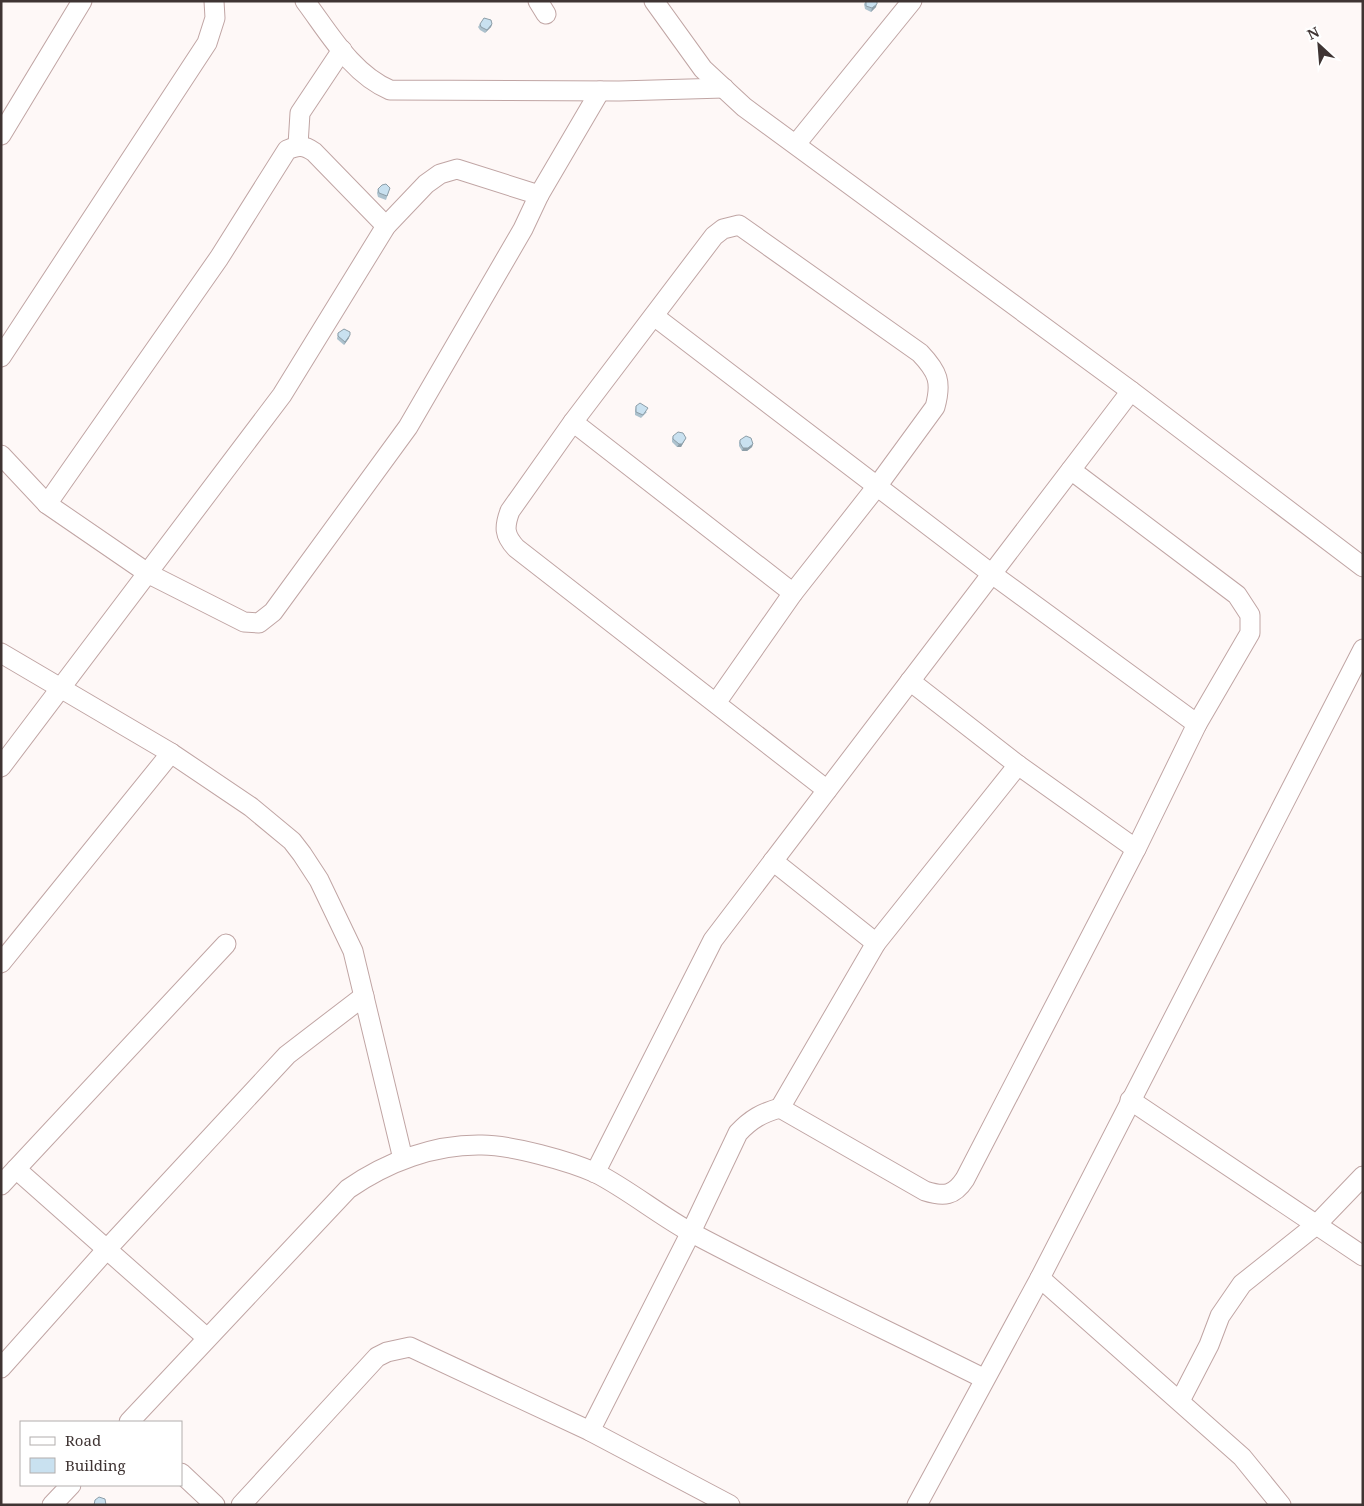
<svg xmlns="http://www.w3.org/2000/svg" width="1364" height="1506" font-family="'Noto Serif',serif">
<rect width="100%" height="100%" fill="#fef8f7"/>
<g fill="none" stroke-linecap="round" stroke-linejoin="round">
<g stroke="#c0a5a4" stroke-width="21">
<g id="minor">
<path d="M305,1C329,33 352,74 390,90L619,91L724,88"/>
<path d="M538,1L546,14"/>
<path d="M654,1L703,69L744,107L1131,391L1363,567"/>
<path d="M1,135L82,1"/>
<path d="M796,144L912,1"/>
<path d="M298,145L300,113L342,50"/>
<path d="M539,195L600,91"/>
<path d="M654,316L992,574L1197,724"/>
<path d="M1,357L207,43L215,18L214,1"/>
<path d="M573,422L793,593"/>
<path d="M1,455L47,504L149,574L244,622L259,623L273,612L408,427L523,229L539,195L457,169L440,174L426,184L386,226L282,395L1,767"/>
<path d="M47,504L219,258L287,150C298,145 304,145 314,152L386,226"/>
<path d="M1,653L171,753L251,807L292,841L302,854L319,880L353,951L403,1159"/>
<path d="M910,681L1018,765L1136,849"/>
<path d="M716,703L793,593L878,485L935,407C942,382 938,372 920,353L739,225L723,229L714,236L573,422L510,511C504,527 504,535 516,548L827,790"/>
<path d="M1018,765L876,943L780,1108L925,1191C944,1197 954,1196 965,1179L1136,849L1197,724L1250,633V615L1237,595L1071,470"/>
<path d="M773,861L876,943"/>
<path d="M1,963L171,753"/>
<path d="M1130,1100L1363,1256"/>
<path d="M16,1169L207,1338"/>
<path d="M595,1173L713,940L1131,391"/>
<path d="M1,1185L226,944"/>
<path d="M1040,1278L1242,1457L1281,1505"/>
<path d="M1,1368L107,1249L287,1055L364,996"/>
<path d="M1180,1401L1209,1345L1220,1316L1242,1284L1316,1225L1363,1176"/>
<path d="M129,1422L348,1189C387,1162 434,1144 482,1145C511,1145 569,1161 596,1173C629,1190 659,1215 692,1233C788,1284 887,1330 983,1378"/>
<path d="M590,1431L691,1232L738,1133C751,1119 762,1113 780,1108"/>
<path d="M181,1473L215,1505"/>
<path d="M52,1505L71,1485"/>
<path d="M241,1505L377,1357L387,1352L410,1347L590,1431L730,1505"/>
<path d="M917,1505L1040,1278L1363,649"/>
</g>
</g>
<use href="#minor" stroke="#fff" stroke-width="19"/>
</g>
<g fill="#adc2ce">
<path d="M866,1L876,7L871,12L865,9L864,4Z"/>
<path d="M480,24H492L491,27L485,33L480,30L478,27Z"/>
<path d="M390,188L386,200L378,197L377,193L378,189Z"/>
<path d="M338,333L349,338L344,345L337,339Z"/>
<path d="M636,406L647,412L641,418L635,415V410Z"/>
<path d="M673,436L686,438L681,447H677L672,442V439Z"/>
<path d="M740,440L753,444L752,447L747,451H742L739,446V443Z"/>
</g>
<g fill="#8d9ea8">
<path d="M877,4L876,7L871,12L872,8Z"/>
<path d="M492,24L491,27L485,33L487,30Z"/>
<path d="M350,335L349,338L344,345L345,342Z"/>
<path d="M686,438L681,447H677L679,444Z"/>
<path d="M753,444L752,447L747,451H742L743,448Z"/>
</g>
<g fill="#c9e1f0" stroke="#8d9ea8">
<path d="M866,1H877V4L872,8L866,6Z"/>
<path d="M484,18L491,20L492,24L487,30L481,27L480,24Z"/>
<path d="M386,184L390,188L387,196L379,193L378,189L382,185Z"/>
<path d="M344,329L350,332V335L345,342L338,336V333Z"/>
<path d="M640,403L648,408L643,415L636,412V406Z"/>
<path d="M678,432L683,433L686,438L682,444H679L673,439V436Z"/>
<path d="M746,436L751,438L753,444L748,448H743L740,443V440Z"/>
<path d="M99,1497L105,1499L106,1505H94L95,1500Z"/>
</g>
<rect width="1364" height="1506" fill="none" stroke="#3f3433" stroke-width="5"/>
<rect x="20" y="1421" width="162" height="65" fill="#ffffff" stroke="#b2aead"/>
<rect x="30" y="1437" width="25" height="8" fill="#ffffff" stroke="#b2aead"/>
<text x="65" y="1446" font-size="15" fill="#3f3433">Road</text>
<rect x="30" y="1458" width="25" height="15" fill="#c9e1f0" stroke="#b2aead"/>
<text x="65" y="1471" font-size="15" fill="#3f3433">Building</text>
<g transform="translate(1319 45) rotate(334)" stroke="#ffffff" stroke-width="4" paint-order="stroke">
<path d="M0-4L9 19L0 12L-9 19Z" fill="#3f3433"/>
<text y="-8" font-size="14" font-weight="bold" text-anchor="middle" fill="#3f3433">N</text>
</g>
</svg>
